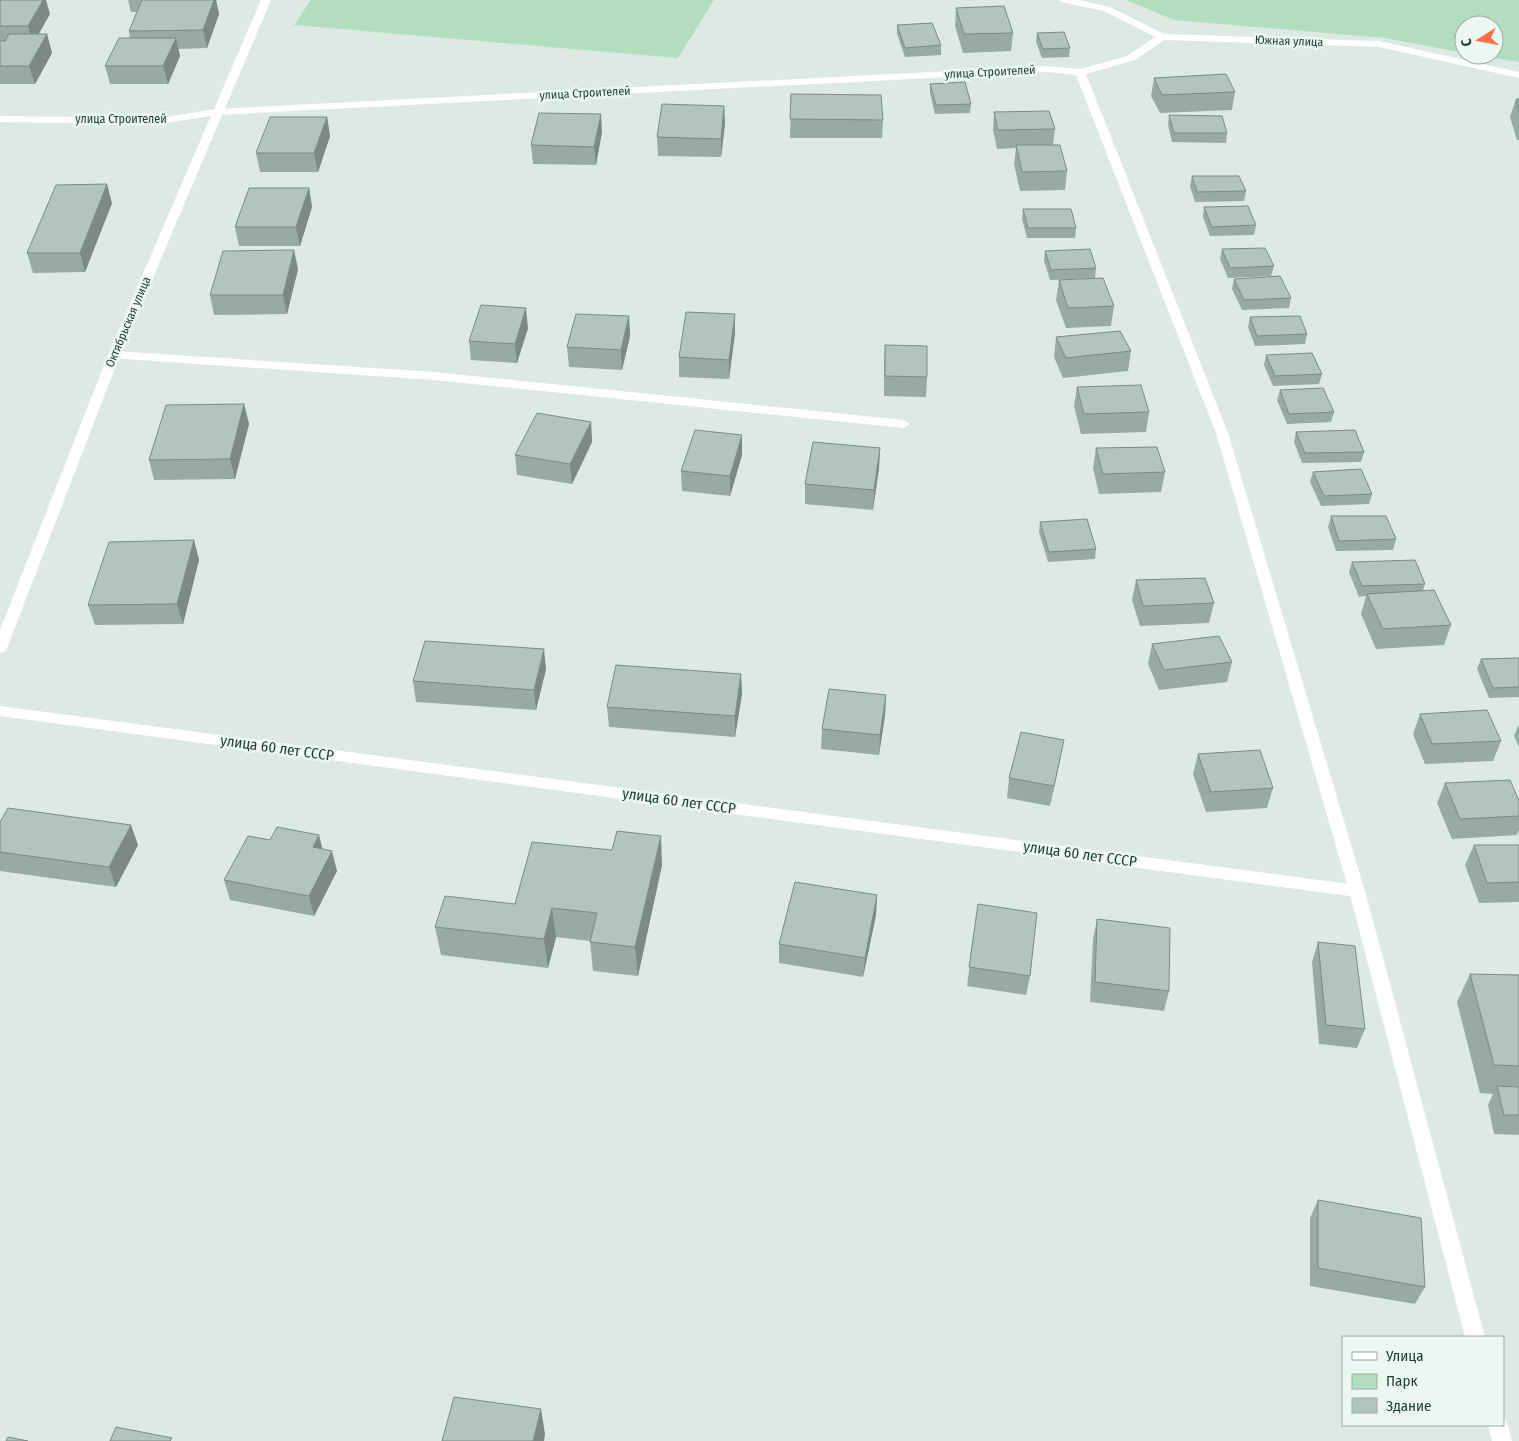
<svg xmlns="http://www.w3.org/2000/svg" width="1519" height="1441" font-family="'Fira Sans Condensed',sans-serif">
<rect width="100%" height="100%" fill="#ddeae4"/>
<g fill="#b3debd">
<path d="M311,0H714L678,58L294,25Z"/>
<path d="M1126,0H1519V62L1473,55H1494V25H1464V53L1385,38L1174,20Z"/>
</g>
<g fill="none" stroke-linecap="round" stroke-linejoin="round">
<g fill="#fff" fill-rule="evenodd">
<path d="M1059,0H1078L1110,7L1164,34L1379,41L1519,72V78L1379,47L1164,40L1135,60L1086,74L1228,433L1365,891L1485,1337H1465L1349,891L1216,433L1076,75L1046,72L216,115L160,124L0,122V116L160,118L216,109L1046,66L1080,69L1127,56L1155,37L1104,11L1061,2Z"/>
<path d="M114,351L434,372L904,420L910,424L904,428L434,380L110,358L108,355L110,352Z"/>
<path d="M1503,1417L1508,1425L1512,1441H1492L1488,1425H1503Z"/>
</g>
<g fill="#fff" fill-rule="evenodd">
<path d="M261,0H271L120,355L7,648L5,652L0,653V630L108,355Z"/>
<path d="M0,706L1357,885L1363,887L1365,891L1363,895L1357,897L0,716Z"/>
</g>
</g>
<g fill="#99a9a3">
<path d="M0,0L50,14L38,34H47L52,53L35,84H0Z"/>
<path d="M128,0H216L219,14L207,48L178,49L180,56L168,84H110L105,66L130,38L129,31L137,12H131Z"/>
<path d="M956,8L1013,33L1011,51L963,53L955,26Z"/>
<path d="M897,25L941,45V55L905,57L897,34Z"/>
<path d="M1037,33L1070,48L1069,57L1042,58L1036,42Z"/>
<path d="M1154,78L1235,92L1232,110L1160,113L1151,96Z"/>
<path d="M930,84L971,104L970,113L935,114L930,93Z"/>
<path d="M791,94L883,120L882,138H790Z"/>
<path d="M1516,99H1519V140H1517L1510,117Z"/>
<path d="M724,106L725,124L721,157L658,156L657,137Z"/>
<path d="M994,112L1055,129L1053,145L1067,171L1065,190L1020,191L1014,164L1016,148L997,149L993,130Z"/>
<path d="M1169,115L1227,133L1226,143L1172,142L1168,125Z"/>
<path d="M327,117L330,136L318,172H260L256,153Z"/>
<path d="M602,132L596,165L533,164L531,145Z"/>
<path d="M1192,176L1246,191L1244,201L1195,202L1190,186Z"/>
<path d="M309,188L312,207L300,246H239L235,227Z"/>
<path d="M112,203L85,272L33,273L27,253Z"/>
<path d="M1204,207L1256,225L1254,235L1210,236L1203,217Z"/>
<path d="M1023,209L1076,228L1075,238H1027L1022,219Z"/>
<path d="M1222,249L1274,266L1271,276L1228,278L1220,259Z"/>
<path d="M1045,251L1096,268L1095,278L1050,280L1044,261Z"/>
<path d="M298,269L287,314L214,315L210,295Z"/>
<path d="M1234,279L1291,298L1289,308L1242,310L1232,289Z"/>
<path d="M1059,280L1114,306L1111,326L1066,328L1056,300Z"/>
<path d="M629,316L630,336L622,370L569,367L567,347Z"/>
<path d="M1250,317L1307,334L1305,344L1255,346L1248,327Z"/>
<path d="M528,328L517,363L471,360L469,341Z"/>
<path d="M735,333L729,379L679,377V357Z"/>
<path d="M1056,337L1131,351L1128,371L1063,378L1054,357Z"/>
<path d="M885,345L927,377L926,397L884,396V365Z"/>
<path d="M1266,355L1322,374L1319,384L1273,386L1264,365Z"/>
<path d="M1077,387L1149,412L1146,432L1081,434L1074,406Z"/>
<path d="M1280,390L1334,412L1331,422L1287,424L1277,400Z"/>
<path d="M244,404L249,424L235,479L154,480L149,460Z"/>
<path d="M591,422L592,442L572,484L517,475L515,455Z"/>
<path d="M1296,432L1364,452L1361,462L1302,463L1294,442Z"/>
<path d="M880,448L879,468L873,510L805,504V484Z"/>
<path d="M1096,448L1165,472L1161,492L1099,494L1093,468Z"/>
<path d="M742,455L730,496L682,491L681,471Z"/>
<path d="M1313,472L1372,494L1369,504L1321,506L1310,482Z"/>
<path d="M1331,516L1396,539L1393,550L1336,551L1328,527Z"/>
<path d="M1040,522L1096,549L1095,559L1048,562L1039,532Z"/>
<path d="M194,540L199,560L183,624L95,625L88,605Z"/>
<path d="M1352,562L1425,584L1423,590L1451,625L1444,645L1376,649L1361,614L1366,596L1359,597L1349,572Z"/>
<path d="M1136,580L1214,603L1209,623L1140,626L1132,600Z"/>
<path d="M1152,644L1232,662L1227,682L1159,690L1148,664Z"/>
<path d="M1519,658V697L1489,698L1477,669L1481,659Z"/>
<path d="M546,669L536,710L416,702L413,681Z"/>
<path d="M741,674L742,694L735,737L609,727L607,707Z"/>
<path d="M886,695L885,715L879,755L821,749L822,729Z"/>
<path d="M1420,714L1501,741L1493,761L1425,764L1413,734Z"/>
<path d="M1518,726H1519V747L1514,736Z"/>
<path d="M1064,740L1050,806L1007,798L1009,778Z"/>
<path d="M1198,754L1273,788L1267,808L1206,812L1193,774Z"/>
<path d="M1445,783L1519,801V830L1517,835L1452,839L1437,803Z"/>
<path d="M0,822L138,845L116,887L0,871Z"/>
<path d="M1474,845H1519V902L1479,903L1465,865Z"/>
<path d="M323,849L337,871L314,916L230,900L224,880Z"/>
<path d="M662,865L638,976L593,971L590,941L556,937L548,968L441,955L435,927L515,904Z"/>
<path d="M877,895L876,915L863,977L779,963V944Z"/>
<path d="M978,904L1030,976L1026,995L967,986Z"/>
<path d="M1097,919L1169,991L1164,1011L1090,1002L1093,939Z"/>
<path d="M1318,942L1365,1029L1357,1048L1319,1044L1312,962Z"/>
<path d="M1470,974L1519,975V1135L1494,1134L1488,1105L1493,1094L1480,1093L1457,1002Z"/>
<path d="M1318,1200L1425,1287L1415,1304L1310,1286V1218Z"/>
</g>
<g fill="#7d8a84">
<path d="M43,0H46L50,14L33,44L28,26Z"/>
<path d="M214,0H216L219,14L207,48L203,30Z"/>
<path d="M47,34L52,53L35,84L29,66Z"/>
<path d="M176,38L180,56L168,84L163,66Z"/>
<path d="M724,106L725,124L721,157V139Z"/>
<path d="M601,114L602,132L596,165L594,147Z"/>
<path d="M327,117L330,136L318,172L314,153Z"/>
<path d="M107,184L112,203L85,272L80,253Z"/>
<path d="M309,188L312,207L300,246L296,227Z"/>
<path d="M294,250L298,269L287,314L283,295Z"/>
<path d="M526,308L528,328L517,363L515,344Z"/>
<path d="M735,314V333L729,379V360Z"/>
<path d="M629,316L630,336L622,370L621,350Z"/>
<path d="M244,404L249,424L235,479L230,459Z"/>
<path d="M591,422L592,442L572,484L570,464Z"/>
<path d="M742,435V455L730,496V476Z"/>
<path d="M880,448L879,468L873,510L874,490Z"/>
<path d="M194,540L199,560L183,624L177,604Z"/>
<path d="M544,649L546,669L536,710L534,690Z"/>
<path d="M741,674L742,694L735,737V716Z"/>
<path d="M886,695L885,715L879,755L880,735Z"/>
<path d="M1064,740L1060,760L1050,806L1054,786Z"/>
<path d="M131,825L138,845L116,887L109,867Z"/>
<path d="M319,835L324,855L313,847Z"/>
<path d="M661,836L662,865L638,976L635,947Z"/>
<path d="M332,851L337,871L314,916L309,896Z"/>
<path d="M877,895L876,915L863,977L865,958Z"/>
<path d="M552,908L556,937L548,968L544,939Z"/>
<path d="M541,1409L545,1434L544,1441H533Z"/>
</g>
<g fill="#b2c5bd" stroke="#7d8a84">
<path d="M0,0H43L28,26H0Z"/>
<path d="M142,0H214L203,30L129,31Z"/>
<path d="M1004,6L1013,33L964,34L956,8Z"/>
<path d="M932,23L941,45L905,48L897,25Z"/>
<path d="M1064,32L1070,48L1043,49L1037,33Z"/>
<path d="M9,34H47L29,66H0V41H5Z"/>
<path d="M119,38H176L163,66H105Z"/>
<path d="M1226,74L1235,92L1162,95L1154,78Z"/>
<path d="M965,82L971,104L936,105L930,84Z"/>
<path d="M791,94L881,95L883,120L790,119Z"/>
<path d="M1516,99H1519V109Z"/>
<path d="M662,104L724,106L721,139L657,137Z"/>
<path d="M1049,111L1055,129L998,130L994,112Z"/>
<path d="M539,113L601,114L594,147L531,145Z"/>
<path d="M1169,115L1222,116L1227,133H1174Z"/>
<path d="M270,117H327L314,153H256Z"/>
<path d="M1016,145H1060L1067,171L1022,172Z"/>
<path d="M1192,176H1239L1246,191L1197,192Z"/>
<path d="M107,184L80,253H27L56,185Z"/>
<path d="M249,188H309L296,227H235Z"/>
<path d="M1248,206L1256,225L1212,227L1204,207Z"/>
<path d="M1023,209H1071L1076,228H1028Z"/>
<path d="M1265,248L1274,266L1230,268L1222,249Z"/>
<path d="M1090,249L1096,268L1051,270L1045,251Z"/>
<path d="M294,250L283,295H210L223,251Z"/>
<path d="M1280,276L1291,298L1244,300L1234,279Z"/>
<path d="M1103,278L1114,306L1068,308L1059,280Z"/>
<path d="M481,305L526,308L515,344L469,341Z"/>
<path d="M686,312L735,314L729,360L679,357Z"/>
<path d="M576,314L629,316L621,350L567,347Z"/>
<path d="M1300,316L1307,334L1257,336L1250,317Z"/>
<path d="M1120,331L1131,351L1066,358L1056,337Z"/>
<path d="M885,345L927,346V377L885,376Z"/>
<path d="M1312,353L1322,374L1275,376L1266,355Z"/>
<path d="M1141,385L1149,412L1084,414L1077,387Z"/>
<path d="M1323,388L1334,412L1289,414L1280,390Z"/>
<path d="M244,404L230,459L149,460L166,405Z"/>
<path d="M537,413L591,422L570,464L515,455Z"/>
<path d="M695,430L742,435L730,476L681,471Z"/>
<path d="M1355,430L1364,452L1305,453L1296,432Z"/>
<path d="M813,442L880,448L874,490L805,484Z"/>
<path d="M1157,447L1165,472L1103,474L1096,448Z"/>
<path d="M1361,469L1372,494L1324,496L1313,472Z"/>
<path d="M1331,516H1386L1396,539L1339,541Z"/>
<path d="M1087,519L1096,549L1049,552L1040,522Z"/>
<path d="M194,540L177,604L88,605L109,542Z"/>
<path d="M1415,560L1425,584L1362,586L1352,562Z"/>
<path d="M1205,578L1214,603L1143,606L1136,580Z"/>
<path d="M1434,590L1451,625L1383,629L1367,594Z"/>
<path d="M1219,636L1232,662L1164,670L1152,644Z"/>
<path d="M425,641L544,649L534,690L413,681Z"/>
<path d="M1519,658V687L1493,688L1481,659Z"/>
<path d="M616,665L741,674L735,716L607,707Z"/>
<path d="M829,689L886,695L880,735L822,729Z"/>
<path d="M1487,710L1501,741L1432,744L1420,714Z"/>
<path d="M1021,732L1064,740L1054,786L1009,778Z"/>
<path d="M1260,750L1273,788L1211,792L1198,754Z"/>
<path d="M1510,780L1519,801V816L1460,819L1445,783Z"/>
<path d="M8,808L131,825L109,867L0,852V822Z"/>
<path d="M277,827L319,835L313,847L332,851L309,896L224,880L248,836L270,840Z"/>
<path d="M617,831L661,836L635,947L590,942L597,913L552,908L544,939L435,927L445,896L515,904L532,842L612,850Z"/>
<path d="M1474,845H1519V882L1487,883Z"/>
<path d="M795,882L877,895L865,958L779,944Z"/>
<path d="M978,904L1037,913L1030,976L969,967Z"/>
<path d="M1097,919L1170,928L1169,991L1095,982Z"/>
<path d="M1318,942L1355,946L1365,1029L1326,1025Z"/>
<path d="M1470,974L1519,975V1066L1494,1065Z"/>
<path d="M1497,1086L1519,1087V1115H1504Z"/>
<path d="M1318,1200L1421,1218L1425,1287L1318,1268Z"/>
<path d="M454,1397L541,1409L533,1441H442Z"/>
<path d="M116,1427L172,1438L170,1441H110Z"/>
<path d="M8,1437L28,1441H6Z"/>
</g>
<g text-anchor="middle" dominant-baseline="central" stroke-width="5" stroke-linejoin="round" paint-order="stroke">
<g font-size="12" fill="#1d3b32" stroke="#edf7f2">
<text transform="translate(1289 41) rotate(2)">Южная улица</text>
<text transform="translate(990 72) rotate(-3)">улица Строителей</text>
<text transform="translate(585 93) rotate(-3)">улица Строителей</text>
<text x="121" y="119">улица Строителей</text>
<text transform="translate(128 322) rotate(-67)">Октябрьская улица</text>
</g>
<g font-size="15" fill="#1d3b32" stroke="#edf7f2">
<text transform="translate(277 748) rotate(8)">улица 60 лет СССР</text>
<text transform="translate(679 801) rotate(8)">улица 60 лет СССР</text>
<text transform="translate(1080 854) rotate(8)">улица 60 лет СССР</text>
</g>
</g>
<rect x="1342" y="1336" width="162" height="90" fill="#edf7f2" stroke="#9aaca5"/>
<rect x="1352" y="1352" width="25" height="8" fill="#ffffff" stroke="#9aaca5"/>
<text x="1386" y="1361" font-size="15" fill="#1d3b32">Улица</text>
<rect x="1352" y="1374" width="25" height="15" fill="#b3debd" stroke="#9aaca5"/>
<text x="1386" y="1386" font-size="15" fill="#1d3b32">Парк</text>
<rect x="1352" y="1398" width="25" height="15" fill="#b2c5bd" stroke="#9aaca5"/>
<text x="1386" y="1411" font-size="15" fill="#1d3b32">Здание</text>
<g transform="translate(1479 40) rotate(259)"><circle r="24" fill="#edf7f2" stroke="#9aaca5"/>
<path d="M0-4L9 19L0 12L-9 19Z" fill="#fd6f48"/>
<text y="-8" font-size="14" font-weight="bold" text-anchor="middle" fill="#1d3b32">С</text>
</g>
</svg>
